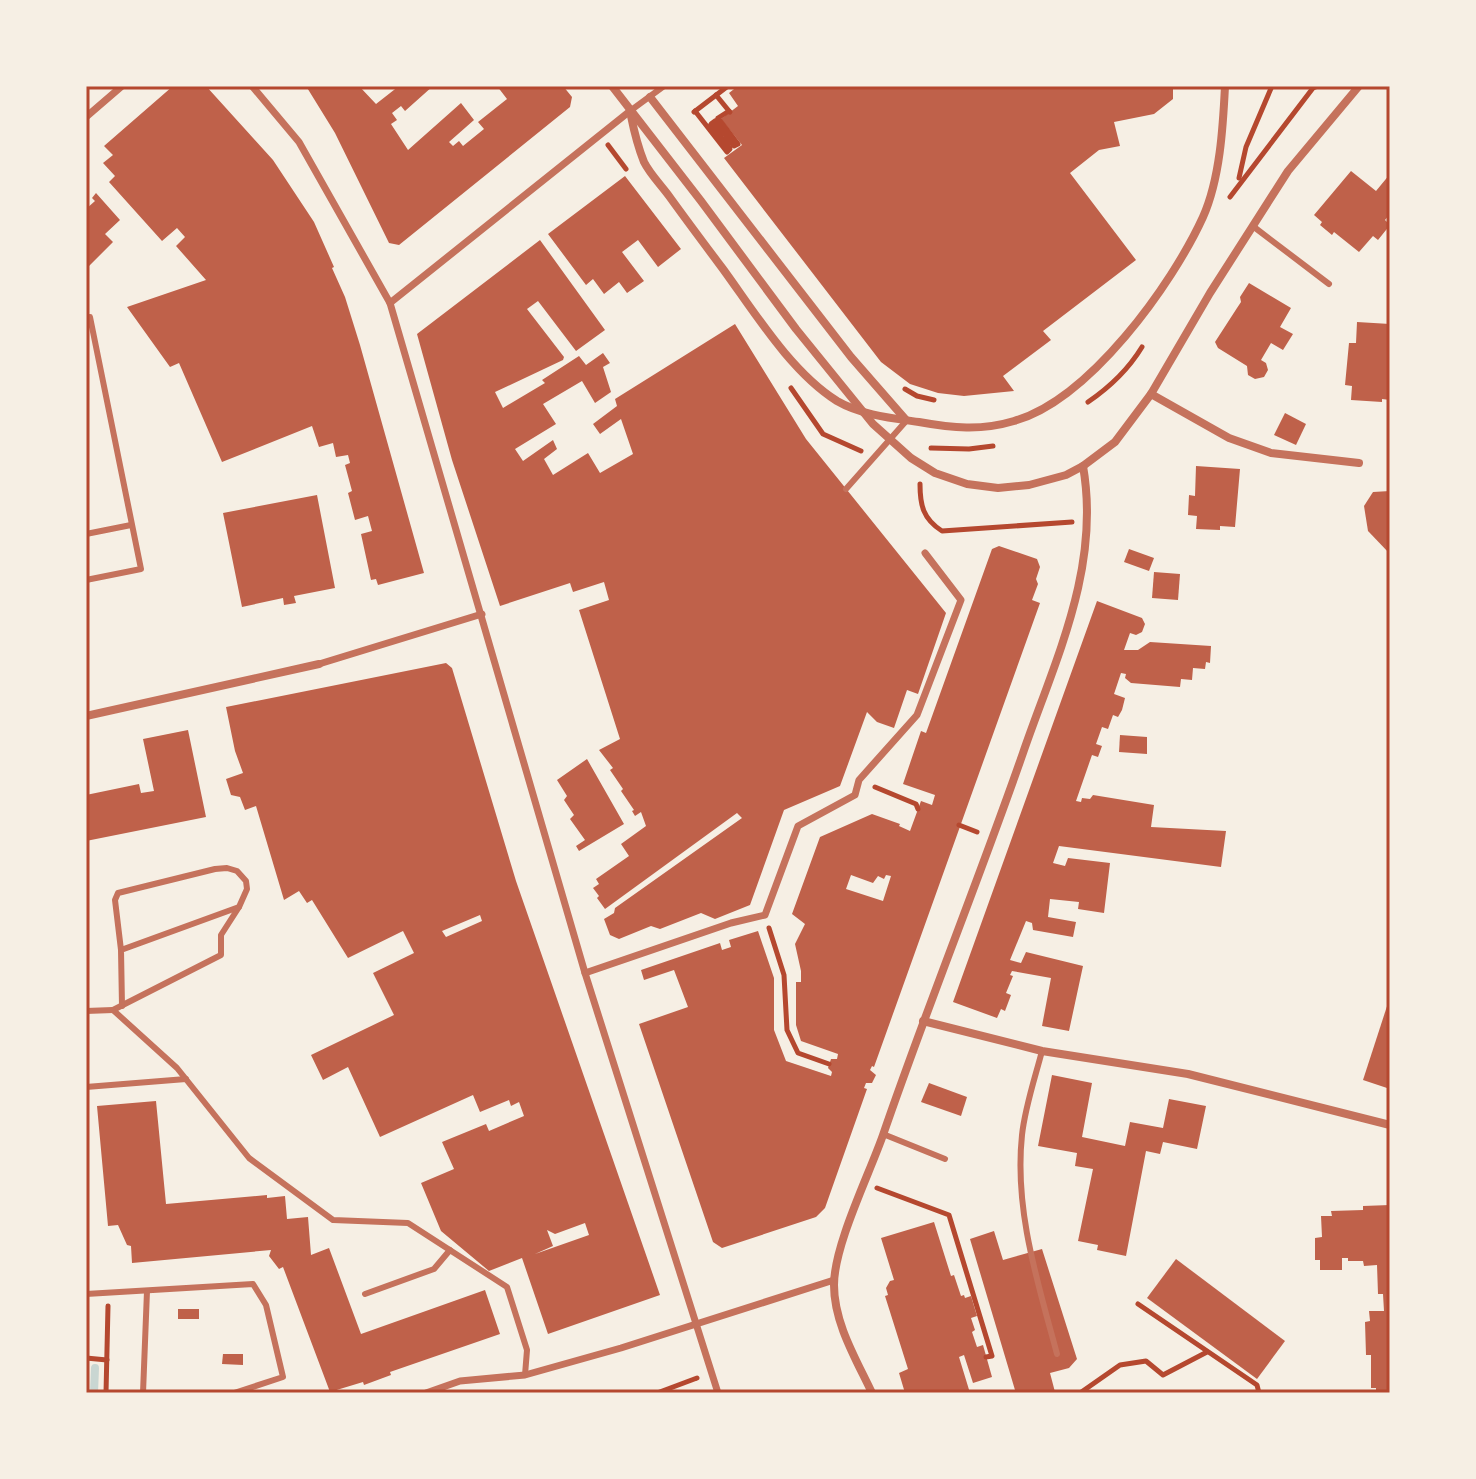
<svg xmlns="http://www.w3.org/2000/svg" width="1476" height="1479" font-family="'Fira Sans Condensed',sans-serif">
<rect width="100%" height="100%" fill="#f6efe4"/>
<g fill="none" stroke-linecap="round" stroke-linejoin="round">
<path stroke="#c9d6d2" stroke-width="8" d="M94,1393L95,1368"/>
</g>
<g fill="#bf614a" fill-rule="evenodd">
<path d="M173,86H206L273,160L314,222L334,267L332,268L345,297L360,345L424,573L378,585L376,579L371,580L361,534L372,531L368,516L355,520L348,493L352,491L345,465L350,463L348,455L336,457L333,443L319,447L312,426L222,462L179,363L170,367L127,307L206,280L176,246L185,237L177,228L162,241L109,182L115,176L103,163L113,155L104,146Z"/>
<path d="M306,86H359L376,104L399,86H433L405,111L401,106L392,113L397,120L391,124L408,150L461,103L474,120L449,142L453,146L459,141L463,146L484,129L478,122L507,99L497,86H563L572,97L570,107L399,245L389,243L335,133Z"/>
<path d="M738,86H1173V99L1154,114L1114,122L1120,146L1099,150L1070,173L1136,260L1043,331L1051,340L1003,376L1014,391L964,396L938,393L910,384L881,362L724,158L742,145L721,119L738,106L729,93Z"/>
<path d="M1351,171L1376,191L1390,174V214L1385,220L1390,225L1378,240L1373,236L1359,252L1334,232L1332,235L1320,225L1322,222L1314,215Z"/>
<path d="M625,176L681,249L658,267L638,240L622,252L644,281L627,293L619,282L604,294L593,279L586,285L548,234Z"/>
<path d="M96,193L120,220L105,234L113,242L86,269V209L95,201L92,198Z"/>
<path d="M540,240L605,330L576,351L538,301L527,309L564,357L563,360L495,392L503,408L545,383L542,380L579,356L586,365L603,353L610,363L603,367L611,392L595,403L582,381L543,404L556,424L515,449L523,461L553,440L557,449L544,459L553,475L588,453L600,473L633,454L621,419L600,434L593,424L617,406L615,399L735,324L806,439L946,613L918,694L907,690L894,728L877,722L867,712L840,786L784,810L750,905L715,919L701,913L660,929L651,926L619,939L610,935L604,919L614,913L615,908L742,818L737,813L605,909L597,898L599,896L593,888L599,884L596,879L629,856L621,844L646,826L641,812L635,816L632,811L634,810L621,791L623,789L610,770L613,768L599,750L620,739L579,610L609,600L604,582L573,592L570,583L500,606L452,460L417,334Z"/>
<path d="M1249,283L1291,308L1280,327L1293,334L1283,350L1271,343L1261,360L1266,363L1268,370L1264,377L1255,379L1248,375L1247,366L1218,348L1215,342L1237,308L1241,302L1240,297Z"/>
<path d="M1357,322L1390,324V400L1382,399V402L1351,400L1352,386L1345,385L1349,343H1356Z"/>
<path d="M1285,413L1306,424L1296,445L1274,435Z"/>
<path d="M1196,466L1240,469L1235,527L1220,526V530L1196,529L1197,516L1188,515L1189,495L1195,496Z"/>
<path d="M1390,491V554L1368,531L1364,506L1373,492Z"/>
<path d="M317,495L335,588L294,596L296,603L284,605L283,598L242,607L223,513Z"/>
<path d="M999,546L1037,559L1040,567L1036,579L1038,584L1032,600L1040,603L874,1067L872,1066L870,1070L876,1075L872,1083H866L864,1088L867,1089L825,1208L816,1217L722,1248L713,1242L639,1024L688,1007L674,970L644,980L641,970L720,943L722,950L731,947L729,940L758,931L774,978V1030L786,1061L831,1076L832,1072L828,1068L831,1059H837L838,1054L801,1041L796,1025V982H801V971L795,944L805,924L792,914L820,837L872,814L900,824L899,826L910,831L921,801L932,805L935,795L903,784L921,731L926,733L992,549ZM851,875L873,883L878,876L884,879L886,875L891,876L883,901L846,889Z"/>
<path d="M1129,549L1154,558L1149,571L1124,562Z"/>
<path d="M1154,572L1180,574L1178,600L1152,598Z"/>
<path d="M1097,601L1142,618L1145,624L1142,632L1136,635L1130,633L1124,650H1138L1150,642L1211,646L1210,663L1206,662L1205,669L1193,668L1192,680L1181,679L1180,687L1131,683L1125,678L1126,674L1121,673L1114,694L1125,698L1122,710L1118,717L1113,715L1108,729L1102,727L1096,744L1102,746L1098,757L1092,755L1076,801L1081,802L1082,798L1090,799L1093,795L1154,805L1151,827L1226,831L1221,867L1059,846L1053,863L1065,866L1068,858L1110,863L1104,913L1078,909L1079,902L1050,899L1048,917L1076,922L1073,937L1033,930L1032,923L1026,921L1010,960L1021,963L1026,952L1083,966L1069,1031L1042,1026L1051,978L1012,971L1010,975L1013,976L1006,993L1011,995L1005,1011L1001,1009L997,1018L953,1002Z"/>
<path d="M446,663L452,668L516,881L660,1295L548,1334L522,1258L489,1271L441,1231L421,1183L454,1169L442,1142L486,1124L489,1131L524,1116L519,1102L511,1106L509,1100L480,1112L473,1095L380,1137L348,1067L323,1080L311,1055L394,1015L373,973L414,953L403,931L348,958L312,900L307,903L299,891L284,900L256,806L245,810L240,797L231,795L226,779L243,773L235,751L226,707ZM480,915L482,921L446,937L442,931ZM585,1223L589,1235L535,1254L553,1246L547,1230L555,1234Z"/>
<path d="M188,730L206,817L86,841V795L139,784L141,793L154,791L143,739Z"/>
<path d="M1120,735L1147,737V754L1119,752Z"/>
<path d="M587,759L624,824L579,851L576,846L585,840L570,819L574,815L564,800L567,796L557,780Z"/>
<path d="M1389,1000H1390V1089L1363,1080Z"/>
<path d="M1052,1075L1092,1083L1082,1137L1125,1146L1130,1122L1163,1128L1169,1099L1206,1106L1197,1149L1163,1142L1160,1154L1146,1151L1126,1256L1097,1250L1098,1245L1078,1241L1093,1169L1075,1166L1077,1153L1038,1146Z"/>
<path d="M929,1083L967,1097L961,1116L921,1102Z"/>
<path d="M156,1101L166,1204L267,1195V1198L285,1196L287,1219L308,1217L311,1255L329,1248L361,1334L485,1290L500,1334L390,1372L391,1375L364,1385L363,1382L330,1392L283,1267L279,1269L269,1256L271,1250L132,1263L131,1246L127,1245L118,1225L108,1226L97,1106Z"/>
<path d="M1390,1205V1393H1376V1388H1371V1355H1366L1365,1322L1370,1321L1369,1311H1384L1383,1294H1378L1377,1265L1364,1266L1363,1261H1348V1258H1342V1270H1320V1260H1315V1238L1322,1237L1321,1216H1332L1331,1211L1363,1210V1206Z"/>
<path d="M934,1222L951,1276L954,1275L961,1296L964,1295L965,1298L971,1296L977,1316L971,1318L975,1330L972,1332L977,1347L983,1345L992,1377L973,1383L964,1355L959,1357L970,1393H905L899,1373L908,1369L885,1296L888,1295L886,1288L890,1281L894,1280L881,1238Z"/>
<path d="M994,1231L1003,1260L1042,1249L1077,1359L1069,1368L1050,1373L1055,1392L1023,1393L1015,1390L970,1239Z"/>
<path d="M1176,1259L1285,1341L1257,1379L1147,1298Z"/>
<rect x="178" y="1309" width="21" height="10"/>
<path d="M223,1354H243V1365L222,1364Z"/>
</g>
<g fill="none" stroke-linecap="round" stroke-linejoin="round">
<g stroke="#b5482f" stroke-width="5">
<path d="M716,95L729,111"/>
<path d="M695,111L727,152L730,149L711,124L715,121L734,146L738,144L718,118L729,111L730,112"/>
<path d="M694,112L728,86"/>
<path d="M608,145L626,169"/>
<path d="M1239,178L1246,147L1272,86"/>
<path d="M1230,197L1313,88L1318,86"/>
<path d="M791,388L823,434L861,451"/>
<path d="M905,389L917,396L934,400"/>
<path d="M1088,402C1110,387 1128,370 1142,347"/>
<path d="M931,448L969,449L993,446"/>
<path d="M920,484C920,505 923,519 942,531L1072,522"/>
<path d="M875,787L916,804L918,809"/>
<path d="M959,825L977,832"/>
<path d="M769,928L784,975L787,1030L798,1053L829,1064"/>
<path d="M877,1188L949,1215L992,1356L986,1357"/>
<path d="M1138,1304L1257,1385L1259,1393"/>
<path d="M86,1358L107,1360"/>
<path d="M106,1393L108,1306"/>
<path d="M657,1393L697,1378"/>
<path d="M1080,1393L1120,1365L1146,1361L1163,1375L1207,1352"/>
</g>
<g stroke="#c5725c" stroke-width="6">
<path d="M630,111L664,86"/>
<path d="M1254,227L1329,284"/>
<path d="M846,489L907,420"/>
<path d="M86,534L131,525"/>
<path d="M86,580L141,569L90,317"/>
<path d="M239,907L221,935V955L113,1010L177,1068L249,1158L333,1220L408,1223L507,1287L527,1350L525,1375"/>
<path d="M121,950L115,900L118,893L215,869L227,868L237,871L246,881L247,889L239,907L121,950L122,1006"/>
<path d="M86,1011L113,1010"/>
<path d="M1042,1051C1035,1078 1025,1107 1022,1135C1014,1210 1038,1283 1057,1354"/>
<path d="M86,1087L186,1079"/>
<path d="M883,1134L945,1159"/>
<path d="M86,1294L253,1284L266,1305L283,1377L234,1393"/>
<path d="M365,1294L434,1269L450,1250"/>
<path d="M143,1393L147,1291"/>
</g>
<g stroke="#c5725c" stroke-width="7">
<path d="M252,86L299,142L390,303L585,973L718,1393"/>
<path d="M86,117L122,86"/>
<path d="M390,303L630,111"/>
<path d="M319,664L482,614"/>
<path d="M585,973L731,923L765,915L798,826L855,795L859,780L917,715L961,600L925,553"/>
<path d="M426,1393L460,1381L525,1375L621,1348L834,1280"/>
</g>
<g stroke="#c5725c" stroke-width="8">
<path d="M612,86L701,201L796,329L873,424L911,458L935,473L967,484L998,488L1029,485L1066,475L1083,466L1115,442L1151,394L1210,293L1288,171L1359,86"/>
<path d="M650,97L851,357L906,420"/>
<path d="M631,116C634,131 638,147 644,162C650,174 661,185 669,196C687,221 705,245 723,269C755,313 791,372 837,401C861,415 891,418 919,422C952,428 981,431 1014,421C1089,400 1172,285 1203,217C1220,179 1223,127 1225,86"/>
<path d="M1151,394L1229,438L1271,453L1359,463"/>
<path d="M86,716L319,664"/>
<path d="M923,1021L1042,1051L1188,1074L1390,1125"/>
<path d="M872,1393C856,1359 834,1323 834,1285C834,1245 869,1175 883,1135C927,1007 978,882 1023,753C1055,660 1101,568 1083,466"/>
</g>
</g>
<rect width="1476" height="1479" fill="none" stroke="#f6efe4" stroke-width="176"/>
<rect x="88" y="88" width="1300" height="1303" fill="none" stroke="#b5482f" stroke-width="3"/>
</svg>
